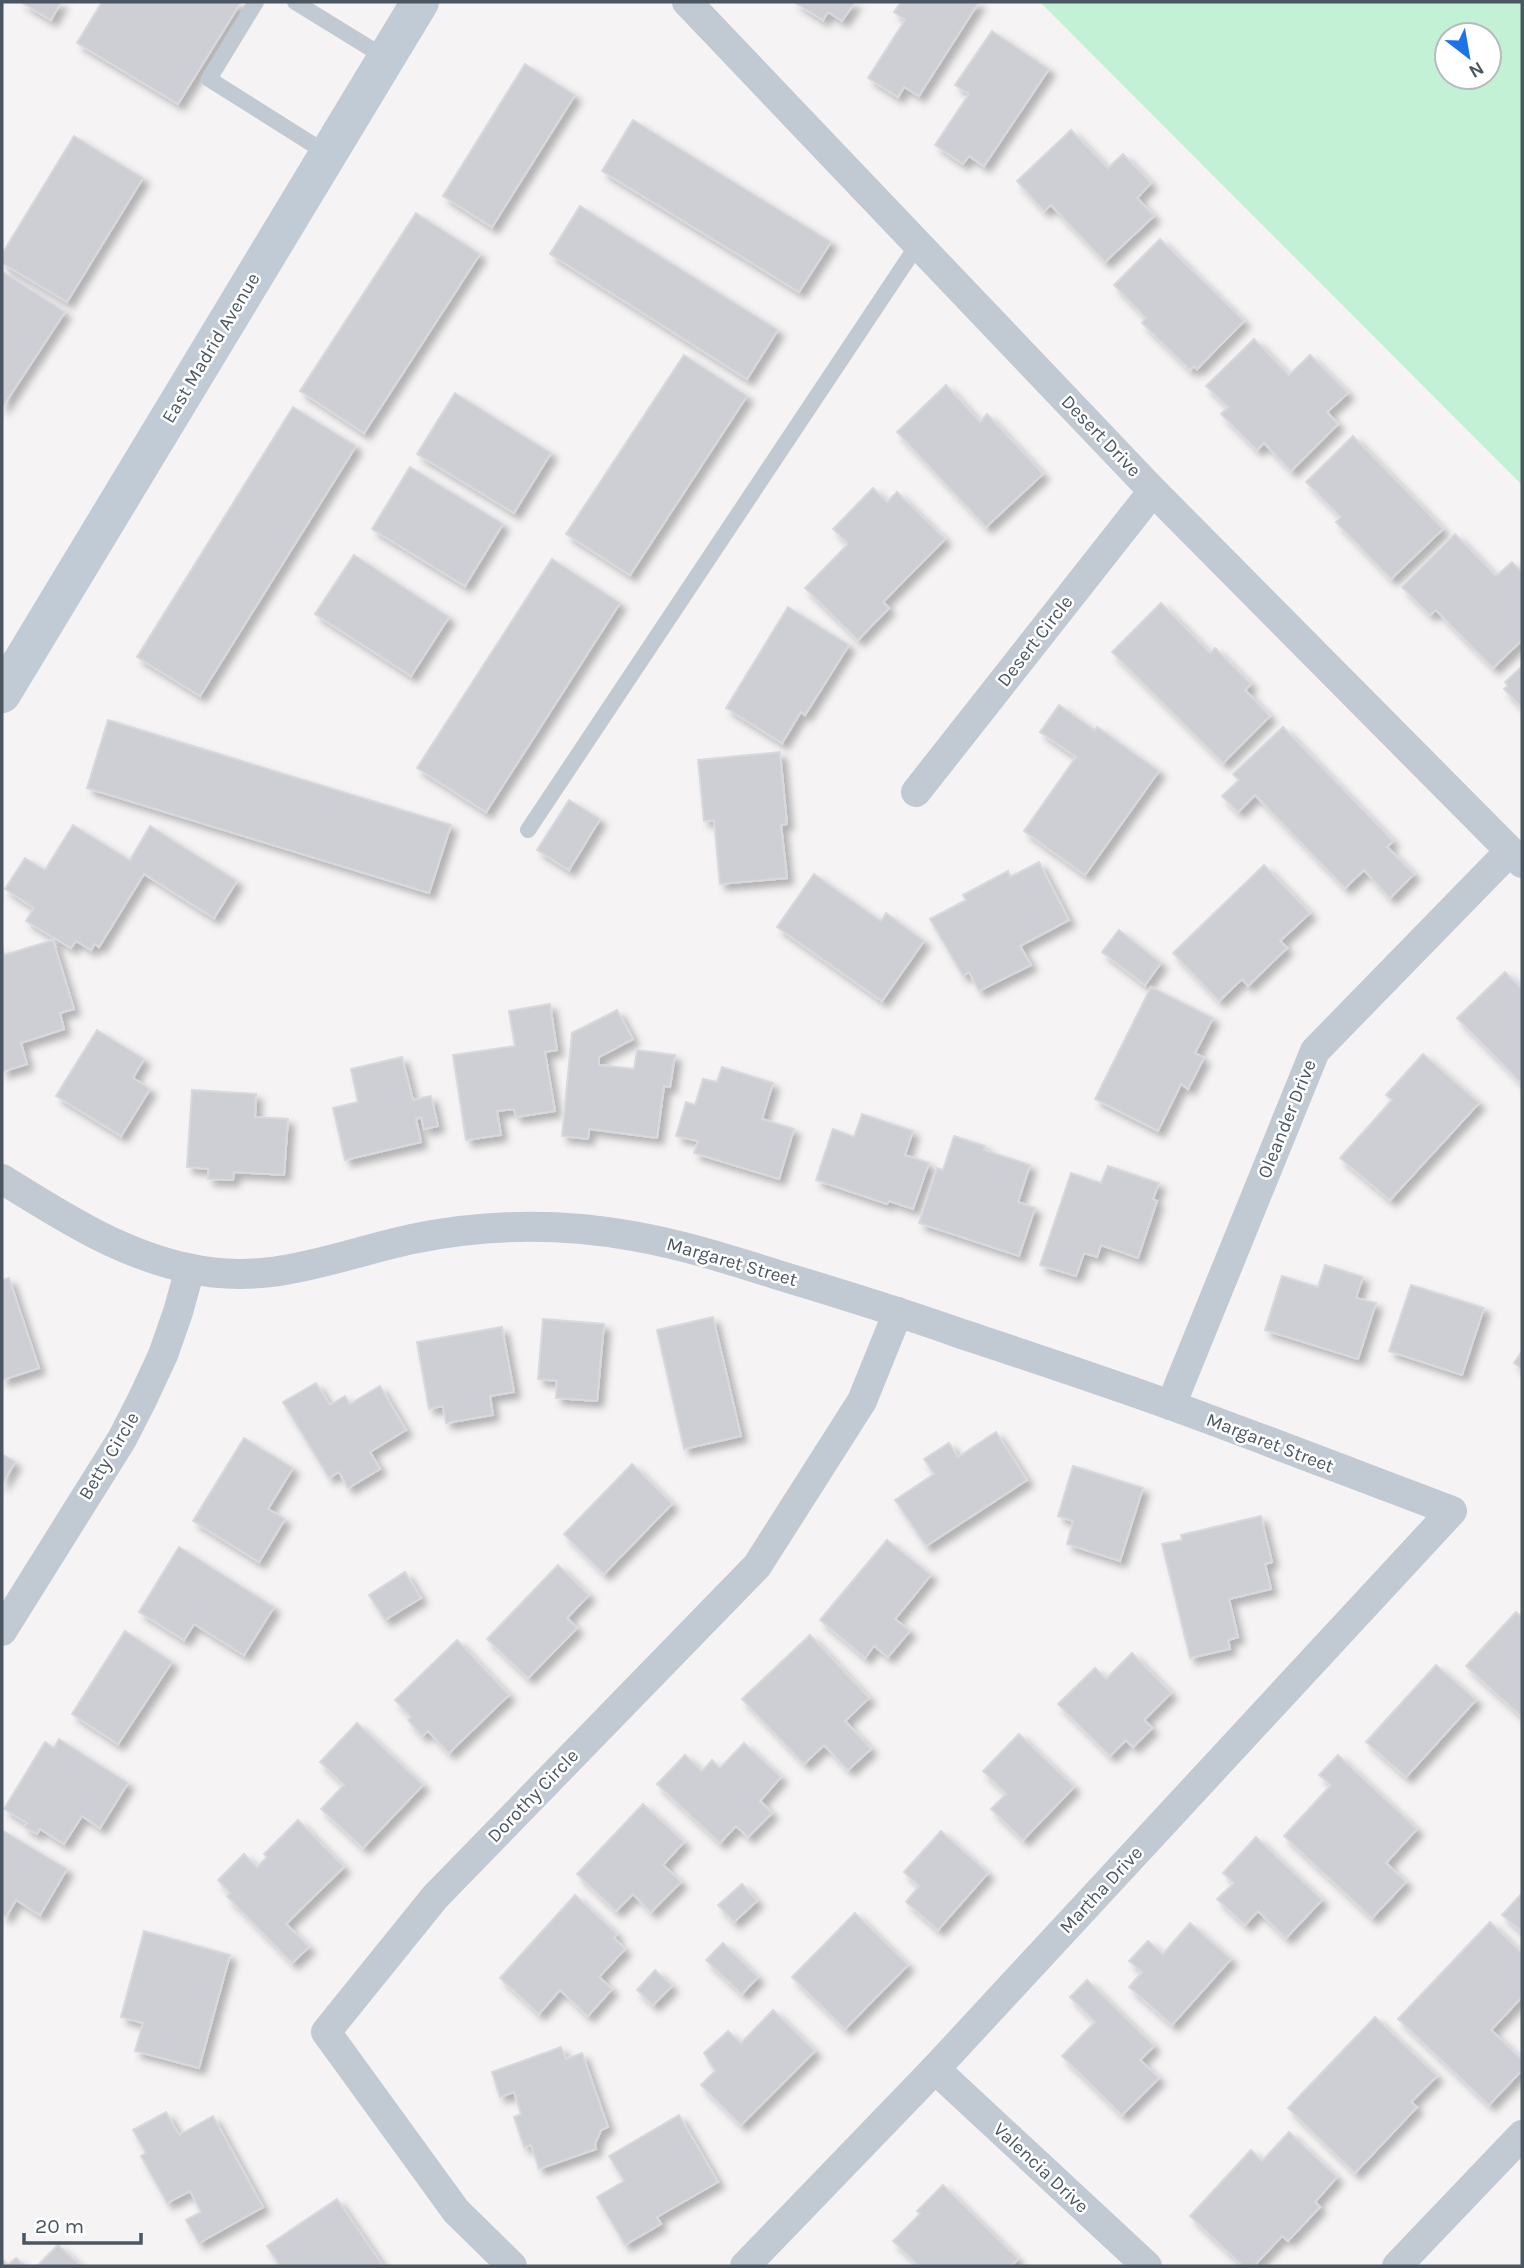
<svg xmlns="http://www.w3.org/2000/svg" width="1524" height="2268" font-family="Karla,sans-serif">
<defs>
<filter id="shadow"><feDropShadow dx="6" dy="6" stdDeviation="3.5" flood-color="#0004"/></filter>
</defs>
<rect width="100%" height="100%" fill="#f5f3f3"/>
<path fill="#c3f1d5" fill-rule="evenodd" d="M1040,2H1522V485ZM1447,35H1489V77H1447Z"/>
<g fill="#cdcfd5" stroke="#d7d9de" stroke-width="2" filter="url(#shadow)">
<path d="M21,2H61L51,20Z"/>
<path d="M102,2H241L178,104L77,43Z"/>
<path d="M794,2H855L842,21L828,12L823,20Z"/>
<path d="M901,2H979L919,96L904,87L898,97L868,78L905,20L894,12Z"/>
<path d="M992,31L1049,69L984,166L969,156L963,164L935,145L969,94L955,85Z"/>
<path d="M525,64L575,95L492,227L443,196Z"/>
<path d="M633,120L831,242L799,292L602,171Z"/>
<path d="M1071,130L1108,168L1123,154L1151,183L1137,198L1154,216L1105,262L1051,205L1044,211L1017,181Z"/>
<path d="M74,136L143,178L67,302L2,263V254Z"/>
<path d="M580,206L778,330L747,379L550,254Z"/>
<path d="M416,213L480,254L364,433L300,391Z"/>
<path d="M1160,239L1244,321L1197,369L1194,366L1190,370L1142,323L1146,318L1114,285Z"/>
<path d="M2,271L65,312L2,408Z"/>
<path d="M1254,339L1289,375L1310,355L1348,393L1327,412L1338,424L1291,471L1264,443L1257,450L1221,414L1228,407L1206,386Z"/>
<path d="M684,355L747,396L630,575L566,534Z"/>
<path d="M946,385L980,422L987,414L1043,474L986,527L897,432Z"/>
<path d="M455,393L551,453L514,513L417,454Z"/>
<path d="M293,407L356,446L200,696L137,657Z"/>
<path d="M1353,436L1443,529L1391,579L1336,522L1341,517L1306,482Z"/>
<path d="M410,467L503,524L465,586L372,529Z"/>
<path d="M873,488L887,502L897,492L945,539L883,602L889,608L858,640L805,588L848,544L833,529Z"/>
<path d="M1455,534L1496,576L1512,562L1522,572V640L1493,668L1436,610L1430,615L1402,587Z"/>
<path d="M354,555L449,617L411,676L315,614Z"/>
<path d="M552,559L620,603L486,812L417,768Z"/>
<path d="M1161,603L1210,653L1215,648L1251,684L1245,690L1270,716L1223,763L1112,652Z"/>
<path d="M788,607L849,645L805,715L801,712L782,743L726,708Z"/>
<path d="M1522,666V708L1504,689L1508,686L1505,682Z"/>
<path d="M1059,705L1095,730L1097,727L1159,771L1085,875L1024,831L1076,757L1040,732Z"/>
<path d="M108,720L451,825L429,893L87,788Z"/>
<path d="M1283,727L1393,841L1387,847L1414,874L1390,898L1364,870L1345,888L1255,795L1238,812L1222,796L1239,780L1233,774Z"/>
<path d="M780,752L787,824L781,825L787,878L720,884L714,820L704,821L698,760Z"/>
<path d="M569,800L600,819L569,870L537,850Z"/>
<path d="M73,825L130,860L150,826L237,881L214,918L144,874L99,947L95,944L91,950L76,941L71,948L26,921L34,908L5,889L25,858L45,870Z"/>
<path d="M1039,862L1069,920L1020,946L1031,965L979,991L969,972L963,976L930,919L966,900L963,895L1008,871L1010,877Z"/>
<path d="M1264,865L1310,913L1280,941L1287,948L1248,986L1242,979L1219,1001L1173,953Z"/>
<path d="M814,874L881,921L886,913L924,941L882,1001L777,927Z"/>
<path d="M1119,930L1161,963L1145,985L1102,952Z"/>
<path d="M53,940L74,1009L60,1013L64,1029L21,1043L27,1064L2,1072V946L4,955Z"/>
<path d="M1505,972L1522,989V1084L1457,1018Z"/>
<path d="M1151,987L1213,1018L1195,1053L1204,1058L1188,1089L1181,1084L1158,1131L1095,1099Z"/>
<path d="M550,1004L557,1050L545,1052L555,1111L516,1117L514,1109L497,1111L501,1135L466,1140L453,1055L515,1046L509,1011Z"/>
<path d="M617,1010L633,1039L599,1057V1065L634,1069L637,1050L675,1055L670,1087L664,1086L657,1138L589,1129L588,1139L562,1136L572,1033Z"/>
<path d="M97,1030L144,1059L133,1078L150,1089L121,1136L56,1096Z"/>
<path d="M1423,1054L1479,1103L1390,1200L1340,1158L1392,1100L1386,1095Z"/>
<path d="M402,1057L413,1100L431,1096L438,1126L424,1129L421,1117L416,1119L421,1142L345,1160L333,1108L358,1102L351,1069Z"/>
<path d="M722,1067L773,1083L762,1119L794,1129L779,1179L694,1153L698,1141L676,1136L686,1102L695,1105L703,1079L717,1082Z"/>
<path d="M192,1090L256,1094L255,1117L288,1119L284,1175L234,1172L233,1180L208,1179V1169L187,1167Z"/>
<path d="M862,1114L913,1131L905,1155L929,1163L913,1209L889,1201L887,1204L816,1180L833,1129L854,1137Z"/>
<path d="M954,1136L985,1146L984,1150L1030,1165L1018,1202L1035,1208L1019,1256L919,1223L937,1168L943,1170Z"/>
<path d="M1108,1166L1159,1183L1153,1199L1157,1201L1138,1258L1101,1245L1097,1257L1084,1253L1076,1276L1040,1265L1071,1173L1101,1183Z"/>
<path d="M1325,1265L1363,1277L1356,1298L1376,1303L1358,1359L1265,1330L1282,1276L1318,1287Z"/>
<path d="M9,1278L39,1368L2,1380V1280Z"/>
<path d="M1411,1285L1484,1308L1462,1375L1389,1351Z"/>
<path d="M713,1317L741,1436L684,1449L657,1330Z"/>
<path d="M543,1319L604,1324L597,1401L556,1398L557,1381L538,1379Z"/>
<path d="M502,1327L514,1392L490,1396L493,1415L446,1423L443,1406L429,1409L417,1342Z"/>
<path d="M1522,1351V1369L1514,1363Z"/>
<path d="M316,1383L330,1405L345,1396L350,1404L380,1386L406,1430L370,1452L380,1469L348,1488L339,1472L329,1478L283,1402Z"/>
<path d="M996,1432L1027,1480L926,1546L895,1500L934,1474L924,1459L949,1443L958,1457Z"/>
<path d="M244,1438L293,1468L268,1509L285,1519L259,1562L193,1521Z"/>
<path d="M2,1454L15,1462L2,1484Z"/>
<path d="M632,1464L672,1504L604,1574L564,1534Z"/>
<path d="M1073,1466L1143,1488L1120,1561L1067,1544L1073,1521L1058,1516Z"/>
<path d="M1261,1516L1272,1562L1265,1564L1271,1589L1229,1599L1238,1637L1228,1640L1230,1649L1190,1658L1162,1544L1182,1540L1181,1535Z"/>
<path d="M887,1540L931,1575L895,1619L910,1631L888,1657L874,1646L865,1658L820,1620Z"/>
<path d="M179,1547L274,1607L244,1655L194,1624L184,1640L139,1612Z"/>
<path d="M558,1565L589,1595L567,1618L577,1628L528,1678L487,1639Z"/>
<path d="M405,1572L421,1598L385,1620L369,1595Z"/>
<path d="M1516,1612L1522,1617V1717L1466,1666Z"/>
<path d="M125,1631L172,1662L118,1744L72,1714Z"/>
<path d="M810,1635L869,1698L845,1721L871,1749L848,1770L824,1745L804,1764L742,1699Z"/>
<path d="M457,1640L509,1695L449,1753L428,1731L422,1736L408,1720L411,1717L395,1700Z"/>
<path d="M1132,1653L1171,1693L1144,1720L1152,1728L1133,1747L1126,1740L1110,1756L1058,1704L1095,1668L1106,1679Z"/>
<path d="M1436,1665L1476,1700L1406,1777L1366,1742Z"/>
<path d="M357,1723L423,1785L363,1848L321,1809L344,1785L320,1762Z"/>
<path d="M1019,1734L1074,1787L1023,1840L991,1809L1006,1794L983,1771Z"/>
<path d="M59,1739L128,1783L100,1828L82,1816L64,1844L40,1829L37,1834L24,1827L27,1823L4,1809L45,1742L54,1748Z"/>
<path d="M744,1743L781,1777L760,1801L772,1813L748,1837L736,1826L720,1843L657,1784L685,1755L702,1771L712,1760L720,1768Z"/>
<path d="M1338,1755L1417,1829L1386,1863L1406,1882L1372,1918L1284,1836L1331,1785L1319,1775Z"/>
<path d="M643,1804L684,1842L663,1865L681,1882L651,1912L633,1894L616,1911L577,1874Z"/>
<path d="M298,1820L344,1867L286,1924L309,1947L292,1963L227,1896L230,1893L218,1880L244,1854L257,1867L267,1857L264,1854Z"/>
<path d="M2,1830L67,1869L40,1915L16,1900L6,1917L2,1914Z"/>
<path d="M941,1831L988,1873L938,1930L906,1902L919,1886L904,1872Z"/>
<path d="M1256,1837L1322,1900L1286,1938L1258,1911L1245,1925L1217,1899L1234,1883L1223,1873Z"/>
<path d="M742,1884L757,1901L734,1922L718,1905Z"/>
<path d="M1522,1893V1932L1502,1915Z"/>
<path d="M575,1895L617,1934L614,1938L625,1949L599,1977L612,1989L588,2016L560,1990L539,2014L500,1978Z"/>
<path d="M855,1913L908,1965L845,2029L792,1977Z"/>
<path d="M1490,1922L1522,1953V1997L1491,2030L1522,2060V2070L1489,2105L1398,2019Z"/>
<path d="M1190,1923L1231,1959L1172,2025L1129,1987L1142,1972L1129,1961L1148,1941L1163,1954Z"/>
<path d="M144,1931L230,1955L199,2068L135,2051L143,2023L121,2017Z"/>
<path d="M723,1943L758,1977L742,1994L706,1960Z"/>
<path d="M655,1970L672,1986L653,2005L637,1990Z"/>
<path d="M1087,1980L1154,2046L1140,2060L1159,2078L1122,2115L1062,2056L1095,2022L1070,1997Z"/>
<path d="M773,2010L815,2051L741,2125L701,2085L715,2071L704,2053L728,2031L741,2043Z"/>
<path d="M1375,2017L1437,2076L1411,2102L1417,2107L1355,2173L1288,2108Z"/>
<path d="M561,2047L566,2059L582,2053L608,2127L601,2130L595,2144L596,2149L539,2169L531,2145L524,2147L514,2117L521,2114L514,2092L500,2097L492,2072Z"/>
<path d="M166,2112L179,2135L213,2116L263,2207L199,2243L186,2220L201,2212L190,2191L167,2203L141,2156L146,2153L133,2130Z"/>
<path d="M679,2115L718,2182L657,2217L661,2224L625,2245L597,2197L624,2181L609,2156Z"/>
<path d="M1289,2132L1337,2177L1315,2202L1320,2207L1288,2241L1282,2236L1254,2266H1243L1190,2216L1251,2150L1262,2161Z"/>
<path d="M943,2185L1018,2259L1011,2266H919L893,2241L920,2214L917,2211Z"/>
<path d="M337,2199L383,2266H280L267,2246Z"/>
<path d="M58,2245L81,2266H37Z"/>
<path d="M16,2258L25,2266H2V2259L8,2265Z"/>
</g>
<g fill="none" stroke-linecap="round" stroke-linejoin="round">
<g stroke="#c1cad2" stroke-width="16">
<path d="M256,2L209,79L328,154"/>
<path d="M295,2L386,58"/>
<path d="M528,830L918,244"/>
</g>
<g stroke="#c1cad2" stroke-width="30">
<path d="M687,2L1153,491L1522,863"/>
<path d="M916,792L1153,491"/>
<path d="M2,1179C60,1215 118,1253 187,1268C270,1287 334,1256 412,1239C484,1224 560,1223 633,1236C685,1245 737,1262 788,1278C844,1295 900,1312 956,1332C1028,1356 1101,1380 1173,1406C1266,1440 1359,1476 1452,1511L935,2069L745,2266"/>
<path d="M1171,1405L1315,1051L1509,852"/>
<path d="M2,1631L122,1439L142,1400L163,1355L178,1312L190,1269"/>
<path d="M935,2069L1147,2266"/>
<path d="M512,2266L456,2211L326,2032L435,1897L757,1566L862,1401L898,1312"/>
<path d="M1397,2266L1522,2135"/>
</g>
<path stroke="#c1cbd6" stroke-width="38" d="M2,694L420,2"/>
</g>
<g text-anchor="middle" dominant-baseline="central" stroke-width="5" stroke-linejoin="round" paint-order="stroke">
<g font-size="19" fill="#4a5661" stroke="#fff">
<text transform="translate(211 348) rotate(-59)">East Madrid Avenue</text>
<text transform="translate(1101 436) rotate(46)">Desert Drive</text>
<text transform="translate(1035 641) rotate(-52)">Desert Circle</text>
<text transform="translate(1287 1119) rotate(-68)">Oleander Drive</text>
<text transform="translate(732 1262) rotate(16)">Margaret Street</text>
<text transform="translate(1270 1443) rotate(21)">Margaret Street</text>
<text transform="translate(109 1456) rotate(-59)">Betty Circle</text>
<text transform="translate(533 1796) rotate(-46)">Dorothy Circle</text>
<text transform="translate(1101 1890) rotate(-47)">Martha Drive</text>
<text transform="translate(1041 2168) rotate(43)">Valencia Drive</text>
</g>
</g>
<rect width="1524" height="2268" fill="none" stroke="#4a5661" stroke-width="7"/>
<g transform="translate(1468 56) rotate(149)"><circle r="33" fill="#ffffff" stroke="#b7bbc0" stroke-width="2"/>
<path d="M0-5L12 26L0 18L-12 26Z" fill="#1a73e8"/>
<text y="-10" font-size="19" font-weight="bold" text-anchor="middle" fill="#4a5661">N</text>
</g>
<path d="M24 2233v10h117v-10" fill="none" stroke="#4a5661" stroke-width="3.5"/>
<text x="35" y="2233" font-size="21" fill="#4a5661" stroke="#ffffff" stroke-width="5" paint-order="stroke">20 m</text>
</svg>
